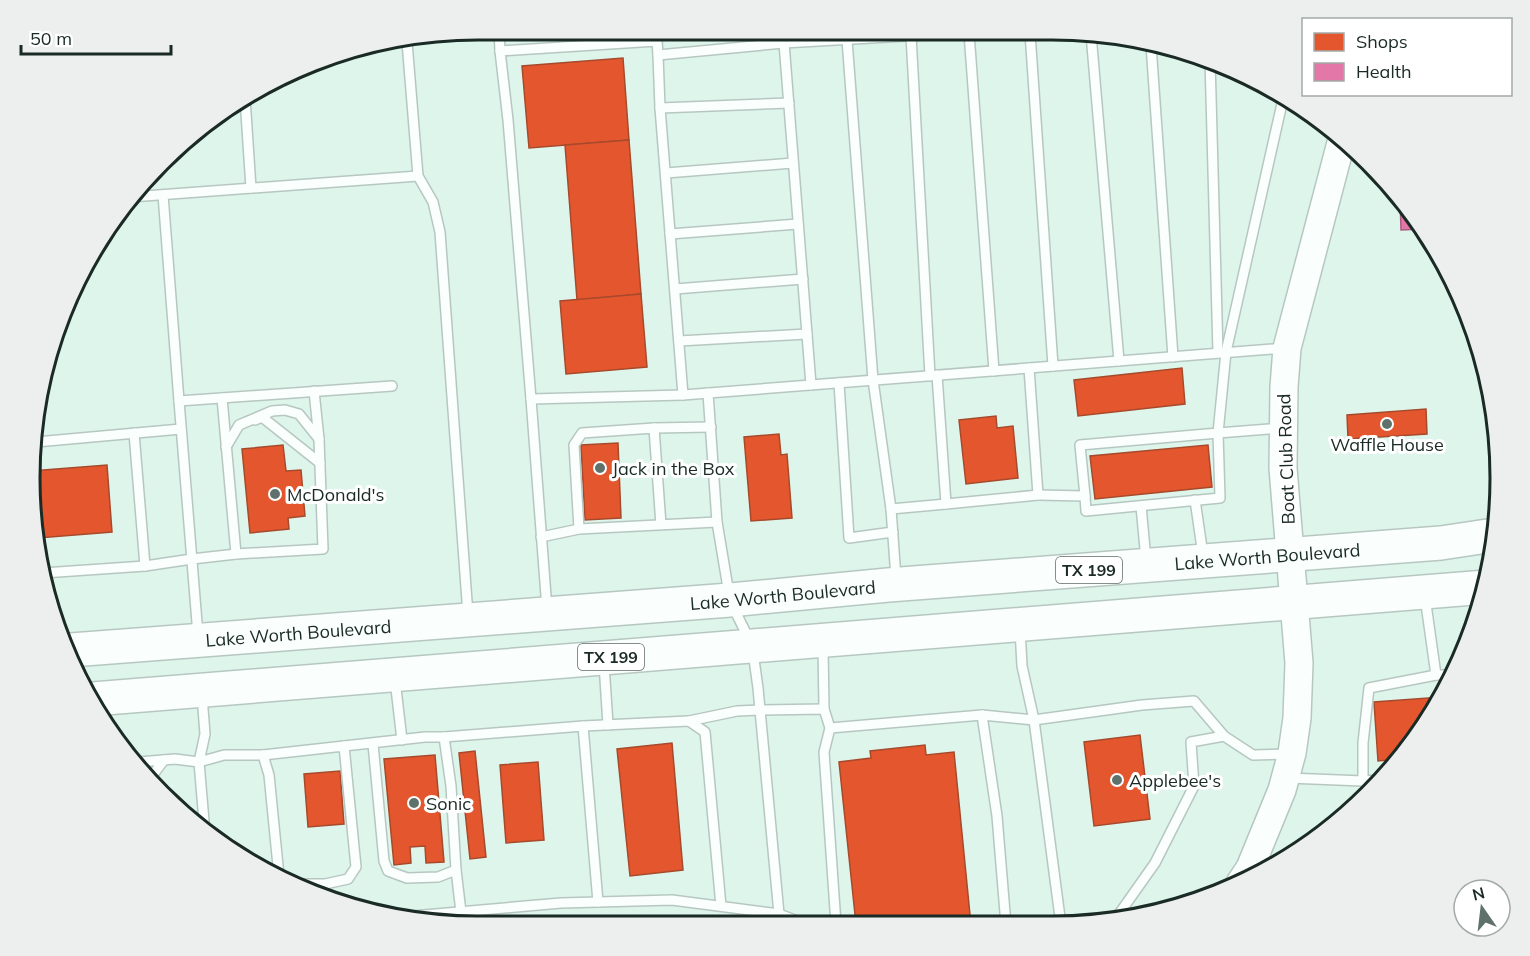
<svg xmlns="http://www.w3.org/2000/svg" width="1530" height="956" font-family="Mulish,sans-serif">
<rect width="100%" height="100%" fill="#def5ec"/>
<path fill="#efd6d2" d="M597,915L598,923H498Z"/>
<g fill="#e4572e" stroke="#a74a2b" stroke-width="1.5">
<path d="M623,58L629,140L529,148L522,66Z"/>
<path d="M629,140L641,294L577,300L565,145Z"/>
<path d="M641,294L647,367L566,374L560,301Z"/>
<path d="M1182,368L1185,404L1078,416L1074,380Z"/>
<path d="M1426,409L1427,434L1348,439L1347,415Z"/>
<path d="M996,416L997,428L1013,426L1018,478L966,484L959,420Z"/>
<path d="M779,434L781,455L787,454L792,518L751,521L744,437Z"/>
<path d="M618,443L621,518L585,520L581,445Z"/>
<path d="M283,445L286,471L301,470L305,516L288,518L289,529L250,533L242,449Z"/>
<path d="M1208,445L1212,487L1095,499L1090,456Z"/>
<path d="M107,465L112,532L38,538L30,478L31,471Z"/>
<path d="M1441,697L1407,751L1399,759L1378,761L1374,702Z"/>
<path d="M1140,735L1150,819L1094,826L1084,742Z"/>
<path d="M672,743L683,870L630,876L617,749Z"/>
<path d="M925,745L926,755L954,752L971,925L950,924V922L926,924H856L839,762L871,758L870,751Z"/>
<path d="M475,751L486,857L470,859L459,753Z"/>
<path d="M435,755L444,862L426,863L425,846L410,847L411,863L394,865L384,759Z"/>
<path d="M538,762L544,840L506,843L500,765Z"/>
<path d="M340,771L344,824L308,827L304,774Z"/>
</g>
<path fill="#e377a8" stroke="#a76081" stroke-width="1.5" d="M1400,198L1422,229L1401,230Z"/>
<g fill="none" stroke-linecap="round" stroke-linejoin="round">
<g stroke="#b6c7c1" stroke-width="12">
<g id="lane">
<path d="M499,30L500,51"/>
<path d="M958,33L784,43L658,55L660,108L683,395L1286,348"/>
<path d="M969,33L994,371"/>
<path d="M1030,33L1053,366"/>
<path d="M1091,34L1119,361"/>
<path d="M911,36L930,376"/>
<path d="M847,40L873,380L891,509L896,578"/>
<path d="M407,42L418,176L433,202L440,232L468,615"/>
<path d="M784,43L811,385"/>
<path d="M1151,45L1173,357"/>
<path d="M658,55L657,41L500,51L508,120L531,399L683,395"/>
<path d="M1210,60L1218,353"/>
<path d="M245,98L251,188"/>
<path d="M660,108L789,103"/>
<path d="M666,173L793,163"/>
<path d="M163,195L179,401"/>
<path d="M131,197L418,176"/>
<path d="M670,234L798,224"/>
<path d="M675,289L803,279"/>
<path d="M679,341L807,334"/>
<path d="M937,375L946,504L1038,495L1029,368"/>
<path d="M839,383L849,538L893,532"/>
<path d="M708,393L717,522L729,594"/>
<path d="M222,398L236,554"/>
<path d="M531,399L547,609"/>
<path d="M255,420L262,417L320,463"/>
<path d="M654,428L711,427"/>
<path d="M134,433L145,566"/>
<path d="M36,442L181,429"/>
<path d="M226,447L239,425L272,411L285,410L299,414L319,439"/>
<path d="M1038,495L1085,496L1080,445L1218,433L1226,352L1283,99"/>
<path d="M1085,496L1086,511L1220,498L1218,433L1280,428"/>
<path d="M1195,500L1203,555"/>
<path d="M1141,506L1146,560"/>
<path d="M891,509L946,504"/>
<path d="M661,525L654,428L582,433L574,445L579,529L717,522"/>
<path d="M541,537L579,529"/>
<path d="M43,573L145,566L192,559L236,554L323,549L319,439L314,391"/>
<path d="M1425,597L1436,675"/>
<path d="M733,607L752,645L758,688L760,710L824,709L830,728"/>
<path d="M198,635L179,401L392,386"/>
<path d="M823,646L824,709"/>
<path d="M604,664L608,725"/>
<path d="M395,680L402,740"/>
<path d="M202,696L205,734L199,762L224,755H263L269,775L279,876"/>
<path d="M982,715L1034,720L1022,666L1020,629"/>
<path d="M689,721L737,711L760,710L779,914"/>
<path d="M583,726L689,721L705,732L721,906"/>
<path d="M444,737L583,726L598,902"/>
<path d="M344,746L425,737H444L451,786L456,870L438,877L407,878L388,871L384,861L373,744"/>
<path d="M263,755L344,746L356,867L348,879L325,884H293"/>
<path d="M139,762L175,759L199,762L205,833"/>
<path d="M152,776L164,760"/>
<path d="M1288,778L1363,781"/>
<path d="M1378,780L1363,781V743L1369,688L1436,675H1454"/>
<path d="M456,870L461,912"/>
<path d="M401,917L561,903L672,900L779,914L805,924"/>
<path d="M1104,921L1119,914L1155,863L1194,786L1191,742L1224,736L1253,755L1288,754"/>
<path d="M836,924L824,752L830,728L982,715L997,816L1006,925"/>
<path d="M1061,925L1034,720L1142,705L1194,701L1224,736"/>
</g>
</g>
<g stroke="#b6c7c1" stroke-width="30">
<path id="secondary" d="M1240,883L1250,868L1282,790L1292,753L1297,718L1299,663L1283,468L1284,387L1287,348L1342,139"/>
</g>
<g stroke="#b6c7c1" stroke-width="36">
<g id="highway">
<path id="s1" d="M71,650L730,600L888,585L1441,543L1494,535"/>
<path d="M93,699L1486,587"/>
</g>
</g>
<use href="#lane" stroke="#fafefc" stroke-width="9"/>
<use href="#secondary" stroke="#fafefc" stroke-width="27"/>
<use href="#highway" stroke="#fafefc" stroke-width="33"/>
</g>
<g fill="#5f716b" stroke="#fff" stroke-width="2">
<circle cx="1387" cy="424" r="6"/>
<circle cx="600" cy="468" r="6"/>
<circle cx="275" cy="494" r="6"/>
<circle cx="1117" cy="780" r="6"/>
<circle cx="414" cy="803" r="6"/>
</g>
<g text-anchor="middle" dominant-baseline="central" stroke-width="6" stroke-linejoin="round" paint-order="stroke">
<g fill="#fff" stroke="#5f6a66" stroke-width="1.5">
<rect x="1056" y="557" width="66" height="26" rx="4.5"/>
<rect x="578" y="644" width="66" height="26" rx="4.5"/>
</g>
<g font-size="16" font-weight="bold" fill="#1a2a25">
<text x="1089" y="570">TX 199</text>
<text x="611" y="657">TX 199</text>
</g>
<g font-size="18" fill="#1a2a25" stroke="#fff" text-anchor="start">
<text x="1387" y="444" text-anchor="middle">Waffle House</text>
<text x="612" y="468">Jack in the Box</text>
<text x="287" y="494">McDonald's</text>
<text x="1129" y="780">Applebee's</text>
<text x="426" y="803">Sonic</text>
</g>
<g font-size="18" fill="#1a2a25" stroke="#fff">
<text transform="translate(1286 459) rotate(-92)">Boat Club Road</text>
<text stroke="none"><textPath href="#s1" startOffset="1200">Lake Worth Boulevard</textPath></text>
<text stroke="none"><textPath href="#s1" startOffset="714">Lake Worth Boulevard</textPath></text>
<text stroke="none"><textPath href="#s1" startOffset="228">Lake Worth Boulevard</textPath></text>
</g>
</g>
<path d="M0 0H1530V956H0ZM478 40H1052A438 438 0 0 1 1490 478V478A438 438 0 0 1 1052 916H478A438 438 0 0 1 40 478V478A438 438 0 0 1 478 40Z" fill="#edeeee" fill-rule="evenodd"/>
<path fill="none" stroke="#1a2a25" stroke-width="3" d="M478 40H1052A438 438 0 0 1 1490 478V478A438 438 0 0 1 1052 916H478A438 438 0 0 1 40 478V478A438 438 0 0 1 478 40Z"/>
<rect x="1302" y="18" width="210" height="78" fill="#ffffff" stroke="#a3aaa8" stroke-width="1.5"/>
<rect x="1314" y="33" width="30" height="18" fill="#e4572e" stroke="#a3aaa8" stroke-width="1.5"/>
<text x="1356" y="48" font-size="18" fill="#1a2a25">Shops</text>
<rect x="1314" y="63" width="30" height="18" fill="#e377a8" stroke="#a3aaa8" stroke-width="1.5"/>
<text x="1356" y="78" font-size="18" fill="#1a2a25">Health</text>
<g transform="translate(1482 908) rotate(346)"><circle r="28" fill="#ffffff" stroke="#a3aaa8" stroke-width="1.5"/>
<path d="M0-4.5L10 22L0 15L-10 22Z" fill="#5f716b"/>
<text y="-9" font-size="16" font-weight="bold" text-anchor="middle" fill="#1a2a25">N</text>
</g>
<path d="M21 45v9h150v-9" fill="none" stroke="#1a2a25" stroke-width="3"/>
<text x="30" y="45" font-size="18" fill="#1a2a25" stroke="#ffffff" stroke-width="4.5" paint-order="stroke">50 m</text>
</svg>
